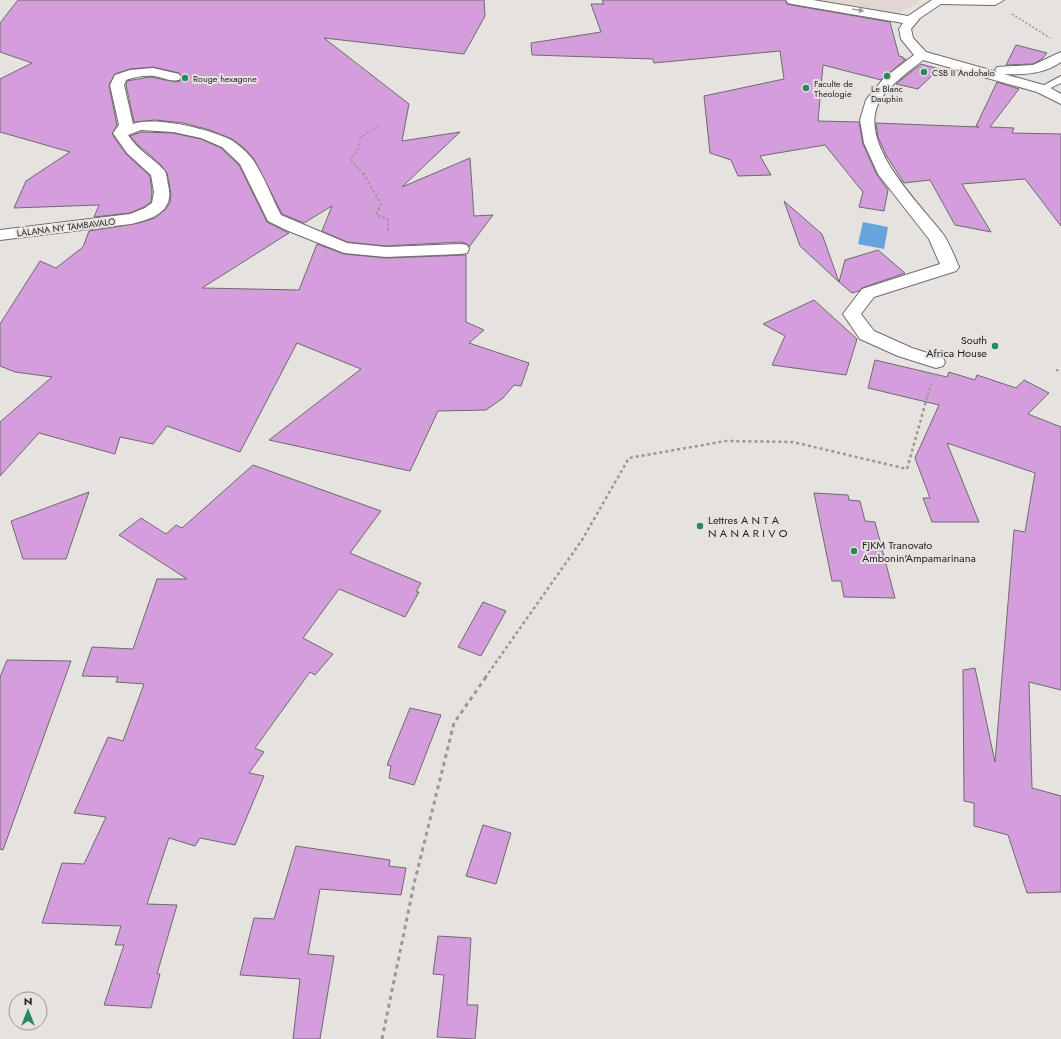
<svg xmlns="http://www.w3.org/2000/svg" width="1061" height="1039" font-family="Jost,sans-serif">
<rect width="100%" height="100%" fill="#e6e2e0"/>
<path fill="#e2d6d0" d="M799,0H921L897,15Z"/>
<path fill="#67a3dd" d="M863,222L888,227L884,249L858,244Z"/>
<g fill="#d49ddb" stroke="#6e6b6e">
<path d="M18,0H484L485,16L464,54L324,38L409,104L402,141L460,132L402,187L470,158L474,216L493,215L469,247L467,244L461,242L386,246L347,242L322,231L332,206L304,223L282,214L254,159L244,148L232,139L210,130L183,123L155,120L134,122L126,85L127,81L150,77L176,82L180,81L182,78L179,73L153,67L130,69L115,74L109,85L117,125L112,134L126,154L150,176L152,192L151,202L144,207L130,213L94,217L99,205L14,208L26,181L70,152L0,132V79L32,63L0,52V23Z"/>
<path d="M602,0H785L787,4L792,5L890,22L899,56L903,57V59H906L881,80L823,65L818,121L859,122L863,144L877,175L888,190L884,211L859,207L863,192L825,145L760,156L771,175L738,176L731,160L710,153L704,96L784,79L780,51L654,63L653,59L532,55L531,43L601,32L591,4H604Z"/>
<path d="M1016,45L1047,53L1042,59L1033,64L1006,65Z"/>
<path d="M921,64L939,69L918,89L896,84Z"/>
<path d="M997,82L1019,89L990,127L1014,128L1012,133L1061,134V226L1025,179L962,184L991,232L955,225L930,180L904,183L886,155L878,137L876,123L979,127L976,126Z"/>
<path d="M141,132L173,133L201,139L221,148L239,165L267,222L289,233L202,288L299,290L317,244L344,254L386,258L466,255V322L484,330L469,343L529,363L521,386L514,385L503,398L486,410L438,411L410,471L269,440L361,369L297,343L240,452L167,426L153,444L120,437L115,454L39,433L0,476V422L52,377L15,372L0,366V324L40,261L56,268L83,247L89,231L139,223L155,218L166,209L170,202L171,194L167,173L160,164L138,145L130,136Z"/>
<path d="M784,201L822,234L839,282L800,246Z"/>
<path d="M878,250L905,273L862,288L859,291L852,293L839,282L845,260Z"/>
<path d="M814,300L857,339L846,375L772,365L785,336L763,324Z"/>
<path d="M875,360L947,377L949,372L975,380L977,375L1016,388L1024,380L1049,393L1028,414L1061,427V690L1029,682L1032,788L1061,796V892L1027,893L1008,835L974,826V803L964,801L963,670L975,668L995,762L1014,530L1025,532L1035,473L947,443L979,522H932L923,498H930L915,458L939,405L868,388Z"/>
<path d="M253,465L381,511L350,553L421,583L416,592H419L405,617L339,589L303,638L333,654L315,675L310,672L255,748L264,752L249,773L264,776L235,845L200,838L195,846L169,838L147,904L177,905L157,974H160L151,1008L104,1005L124,945H115L121,926L42,923L62,863L84,864L106,817L74,813L108,737L123,741L144,684L116,682L118,677L82,676L92,647L133,649L157,579H187L119,535L141,518L166,534L176,525L182,528Z"/>
<path d="M89,492L66,559H23L11,521Z"/>
<path d="M814,493L848,495L849,500L860,501L865,521L875,522L895,598L844,597L841,581H832Z"/>
<path d="M483,602L506,611L481,656L458,647Z"/>
<path d="M7,660L71,661L3,850L0,849V677Z"/>
<path d="M410,708L441,715L414,785L389,778L391,766L387,765Z"/>
<path d="M483,825L511,833L496,884L466,876Z"/>
<path d="M296,846L390,860L389,866L406,868L401,895L320,889L308,954L334,956L320,1039H293L300,979L240,975L254,918L274,919Z"/>
<path d="M438,936L471,938L467,1005H478L475,1039L437,1037L444,975L433,974Z"/>
</g>
<g fill="none" stroke-linecap="round" stroke-linejoin="round">
<g stroke="#706c6b" stroke-width="2">
<g id="lane">
<path d="M935,0H1004L995,5L939,4L936,3Z"/>
<path d="M1061,76V83L1042,92L1037,89Z"/>
</g>
</g>
<g stroke="#706c6b" stroke-width="2">
<g id="street">
<path d="M786,0H813L908,16L932,0H947L920,18L911,29L913,38L926,52L997,72L995,70L997,67L1033,65L1061,52V62C1044,74 1024,75 1004,74L1047,86L1061,94V104L1037,92L923,60C910,71 885,88 878,104C859,146 920,204 943,234C950,244 954,256 959,267L956,271L874,297L861,314L874,331L912,348L943,358L945,362L943,366L936,368L898,356L860,339L843,314L862,289L940,264L929,239L878,174L864,143L860,120L866,100L884,78L914,55L901,39L899,29L903,23L792,4L788,3Z"/>
<path d="M153,68L179,74L181,77L179,80C170,82 162,77 154,76C145,75 134,77 126,80L124,85L133,124C156,116 209,129 231,140C238,144 249,154 253,160C264,176 272,198 281,215L347,243L386,247L461,244L467,245L469,249L467,253L461,254L386,257L344,253L286,230L268,221L240,164L222,147L201,138L173,132L141,130L128,135C139,152 152,157 164,170C167,174 167,180 168,185C175,212 152,219 131,224L0,240V230L130,214L145,208L152,203L154,192L151,175L127,153L113,133L119,125L110,85L115,75L130,70Z"/>
</g>
</g>
<g stroke="#9a9795" stroke-width="1.5" stroke-dasharray="2 2" stroke-linecap="butt">
<path d="M1012,14L1050,38"/>
<path d="M363,174L350,159L358,150L360,138L378,126"/>
</g>
<g stroke="#9a9795" stroke-width="2" stroke-dasharray="2.5 2.5" stroke-linecap="butt">
<path d="M363,173L381,204L376,215L388,219V231"/>
<path d="M1056,370L1061,371"/>
<path d="M928,395L931,384"/>
</g>
<path stroke="#9a9795" stroke-width="2.5" stroke-dasharray="3 3" stroke-linecap="butt" d="M485,678L582,540L629,458L726,441L793,442L907,469L928,394"/>
<path stroke="#9a9795" stroke-width="3" stroke-dasharray="4 4" stroke-linecap="butt" d="M382,1039L414,884L454,723L486,677"/>
<use href="#lane" fill="#fff" fill-rule="evenodd"/>
<use href="#street" fill="#fff" fill-rule="evenodd"/>
</g>
<defs><path id="oneway-solid" d="M-6-.8H1V-3.2L6.5 0L1 3.2V.8H-6Z"/></defs>
<use fill="#9d9c9c" href="#oneway-solid" transform="translate(858 10) rotate(10)"/>
<g fill="#298860" stroke="#e6e2e0" stroke-width="1.5">
<circle cx="924" cy="72" r="4"/>
<circle cx="887" cy="76" r="4"/>
<circle cx="185" cy="78" r="4"/>
<circle cx="806" cy="88" r="4"/>
<circle cx="995" cy="346" r="4"/>
<circle cx="700" cy="526" r="4"/>
<circle cx="854" cy="551" r="4"/>
</g>
<g text-anchor="middle" dominant-baseline="central" stroke-width="4" stroke-linejoin="round" paint-order="stroke">
<g font-size="9" fill="#252322" stroke="#e6e2e0" text-anchor="start">
<text x="932" y="72">CSB II Andohalo</text>
<text x="193" y="78">Rouge hexagone</text>
<text x="814" y="83">Faculte de<tspan x="814" dy="10">Theologie</tspan></text>
<text x="887" y="88" text-anchor="middle">Le Blanc<tspan x="887" dy="10">Dauphin</tspan></text>
</g>
<g font-size="9" fill="#252322" stroke="#e6e2e0">
<text transform="translate(66 227) rotate(-7)">LÀLANA NY TAMBAVALO</text>
</g>
<g font-size="11" fill="#252322" stroke="#e6e2e0" text-anchor="start">
<text x="987" y="340" text-anchor="end">South<tspan x="987" dy="13">Africa House</tspan></text>
<text x="708" y="520">Lettres A N T A<tspan x="708" dy="13">N A N A R I V O</tspan></text>
<text x="862" y="545">FJKM Tranovato<tspan x="862" dy="13">Ambonin'Ampamarinana</tspan></text>
</g>
</g>
<g transform="translate(28 1011)"><circle r="19" fill="#e6e2e0" stroke="#999694"/>
<path d="M0-3L7 15L0 10L-7 15Z" fill="#298860"/>
<text y="-6" font-size="11" font-weight="bold" text-anchor="middle" fill="#252322">N</text>
</g>
</svg>
